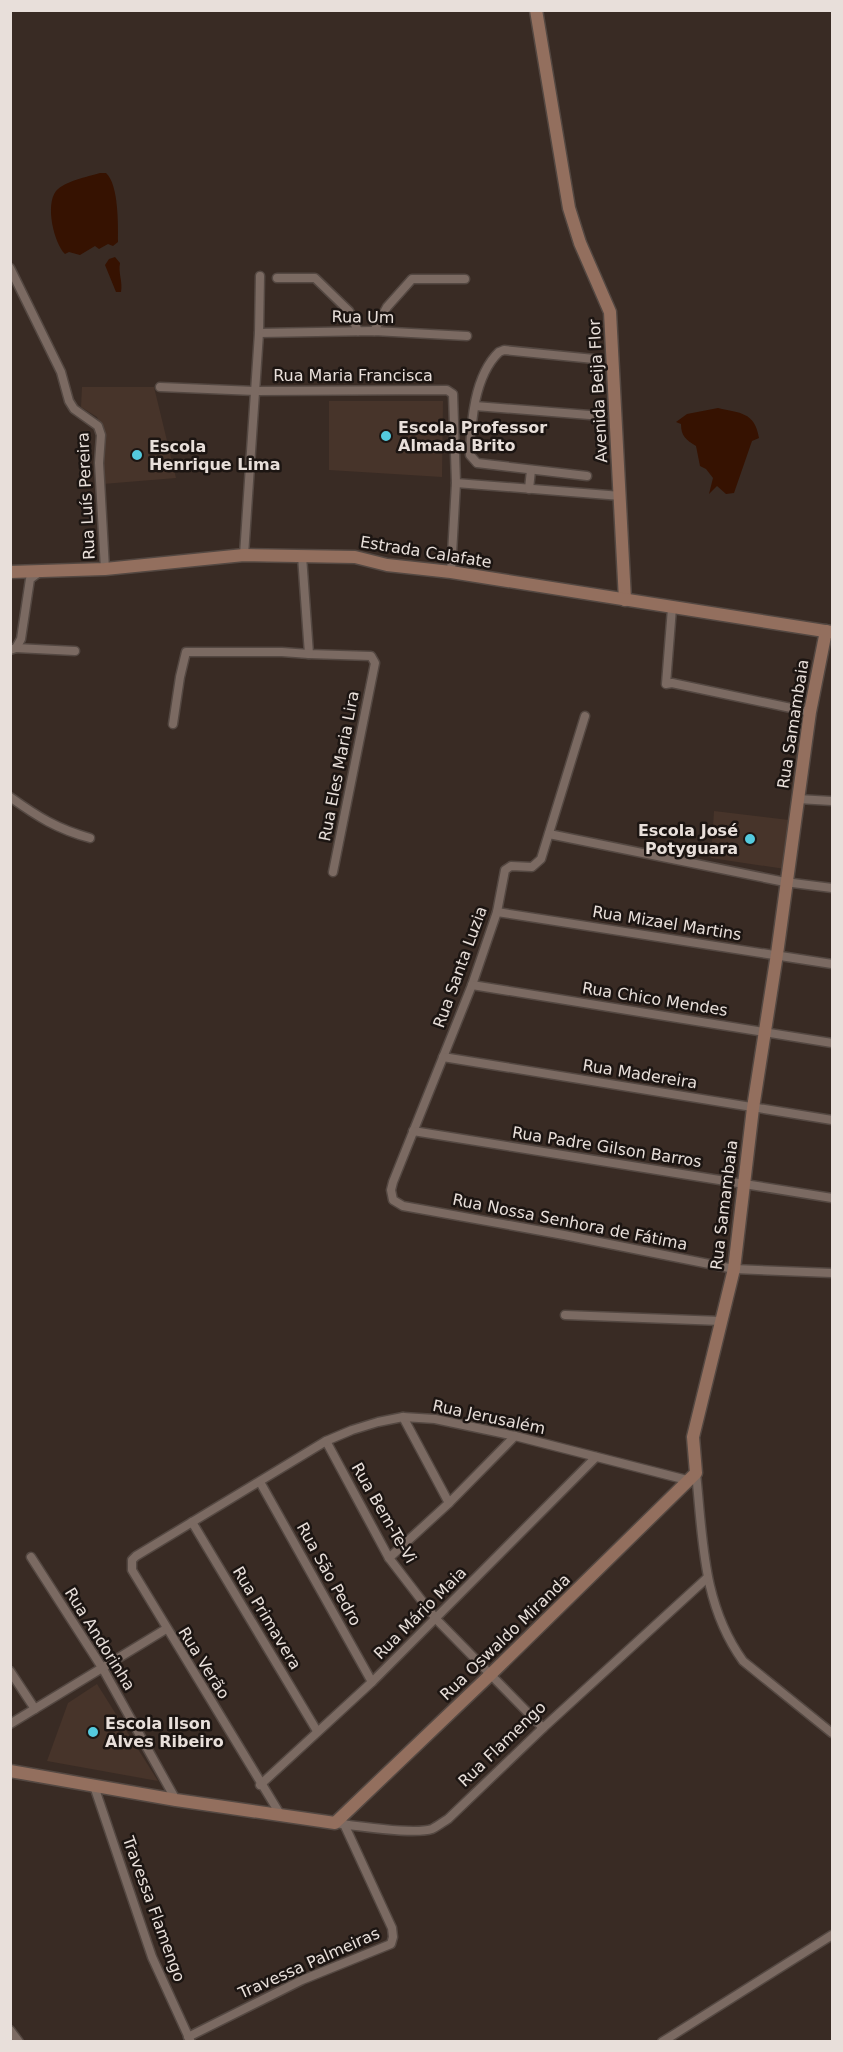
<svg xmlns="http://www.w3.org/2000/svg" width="843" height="2052" font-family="'DejaVu Sans',sans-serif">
<rect width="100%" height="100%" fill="#392b24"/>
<g fill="#47342a">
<path d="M82,387H154L176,478L103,484L102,432L97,417L81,407Z"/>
<path d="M329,401H443L442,477L329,470Z"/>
<path d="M714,811L789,820L785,869L711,858Z"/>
<path d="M97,1684L158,1781L47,1761L68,1703Z"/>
</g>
<g fill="#361201">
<path d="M100,173H106C119,185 118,225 118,242L113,246L108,244L99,249L95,246L80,255L69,252L65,254C54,243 45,205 56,191C65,181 87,177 100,173Z"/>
<path d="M115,257L120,263C118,273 123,282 121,292H116L105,265L109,259Z"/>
<path d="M718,408C740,413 755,412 759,438L752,441L734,493L726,494L717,486L709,494L713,478L706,469L700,466L696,446C686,440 681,436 681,424L676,422L687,414Z"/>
</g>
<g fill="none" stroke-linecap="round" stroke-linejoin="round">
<g stroke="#544842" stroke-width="11">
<g id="street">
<path d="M10,268L61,372L69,401L74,409L98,426L101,435L99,463L105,569"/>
<path d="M277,278H315L349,311L358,331"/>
<path d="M374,331L387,307L412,279H465"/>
<path d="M259,333L374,331L467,336"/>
<path d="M160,387L255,391L447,390L453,394L456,483L451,572"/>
<path d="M475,406L602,416"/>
<path d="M587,476L477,463L470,455C471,422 474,376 499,352L504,350L594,359"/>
<path d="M456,483L621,496"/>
<path d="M529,489L531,470"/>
<path d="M244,555L259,333L260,276"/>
<path d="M302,556L309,654L371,656L375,663L333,872"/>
<path d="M672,608L666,684L672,683L810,712"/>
<path d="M16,648L75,651"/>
<path d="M10,650L16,648L21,639L30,579L38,573"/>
<path d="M585,716L541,859L532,867L511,866L505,870L497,912L472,985L393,1182L391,1190L393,1200L403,1206L564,1235L734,1269L832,1273"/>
<path d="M173,724L180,677L186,652H282L309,654"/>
<path d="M10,797C38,817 57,829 90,838"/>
<path d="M798,799L832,801"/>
<path d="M549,834L785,882L832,888"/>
<path d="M497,912L832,964"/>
<path d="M472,985L832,1043"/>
<path d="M443,1057L832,1120"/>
<path d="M413,1131L832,1198"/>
<path d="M565,1315L721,1321"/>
<path d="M403,1417L449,1503"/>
<path d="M326,1441L389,1558L436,1619L543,1728"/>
<path d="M696,1473C703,1539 702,1604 743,1661L832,1733"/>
<path d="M260,1482L372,1682"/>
<path d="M192,1522L317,1731"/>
<path d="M31,1557L103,1669L176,1800"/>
<path d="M389,1558L449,1503L515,1436"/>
<path d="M10,1671L35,1709"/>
<path d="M10,1724L166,1629"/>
<path d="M260,1785L372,1682L596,1457"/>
<path d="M94,1786L152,1957L190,2040"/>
<path d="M280,1814L132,1570V1560L136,1556L326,1441L352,1430L378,1422L403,1417L435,1419L515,1436L687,1480"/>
<path d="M335,1823C356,1826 413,1835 432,1829C438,1826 443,1822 448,1819L543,1728L707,1578"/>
<path d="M10,2030L19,2042"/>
<path d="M188,2037L302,1980L391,1944L393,1937L392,1928L344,1824"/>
<path d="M662,2042L832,1935"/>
</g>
</g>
<g stroke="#544842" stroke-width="15">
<g id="secondary">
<path d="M536,10L569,208L580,243L610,312L625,600"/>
<path d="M10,572L105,569L244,555L355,557L387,565L451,572L831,632"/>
<path d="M10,1771L176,1800L335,1823L490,1675L696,1473L693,1437L734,1269L753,1108L777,954L810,712L826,631"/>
</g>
</g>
<use href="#street" stroke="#7b6a62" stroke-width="8"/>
<use href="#secondary" stroke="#936f5e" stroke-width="12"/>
</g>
<g fill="#54cade" stroke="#1c1512" stroke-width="2">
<circle cx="386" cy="436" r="6"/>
<circle cx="137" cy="455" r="6"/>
<circle cx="750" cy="839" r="6"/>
<circle cx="93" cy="1732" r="6"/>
</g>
<g text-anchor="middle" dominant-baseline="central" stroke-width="5" stroke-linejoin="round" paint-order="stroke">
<g font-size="16" fill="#e8dfda" stroke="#1c1512">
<text transform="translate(363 317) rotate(1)">Rua Um</text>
<text x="353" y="375">Rua Maria Francisca</text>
<text transform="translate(598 391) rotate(-93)">Avenida Beija Flor</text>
<text transform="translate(86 496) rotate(-93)">Rua Luís Pereira</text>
<text transform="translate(426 552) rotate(9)">Estrada Calafate</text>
<text transform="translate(793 724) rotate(-81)">Rua Samambaia</text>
<text transform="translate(339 766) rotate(-79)">Rua Eles Maria Lira</text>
<text transform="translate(667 923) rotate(9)">Rua Mizael Martins</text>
<text transform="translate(460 967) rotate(-70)">Rua Santa Luzia</text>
<text transform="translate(655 999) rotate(9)">Rua Chico Mendes</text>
<text transform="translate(640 1074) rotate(9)">Rua Madereira</text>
<text transform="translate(607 1147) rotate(9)">Rua Padre Gilson Barros</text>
<text transform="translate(724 1205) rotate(-83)">Rua Samambaia</text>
<text transform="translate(570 1222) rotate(11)">Rua Nossa Senhora de Fátima</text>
<text transform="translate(489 1417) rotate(12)">Rua Jerusalém</text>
<text transform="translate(384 1513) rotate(60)">Rua Bem-Te-Vi</text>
<text transform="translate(329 1574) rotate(61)">Rua São Pedro</text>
<text transform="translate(420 1613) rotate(-45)">Rua Mário Maia</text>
<text transform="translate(267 1618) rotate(59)">Rua Primavera</text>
<text transform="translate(505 1637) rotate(-44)">Rua Oswaldo Miranda</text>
<text transform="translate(100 1639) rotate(58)">Rua Andorinha</text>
<text transform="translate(204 1663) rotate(58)">Rua Verão</text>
<text transform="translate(502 1744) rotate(-44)">Rua Flamengo</text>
<text transform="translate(154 1909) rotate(70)">Travessa Flamengo</text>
<text transform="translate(309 1963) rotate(-24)">Travessa Palmeiras</text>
</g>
<g font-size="16" font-weight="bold" fill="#e8dfda" stroke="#1c1512" text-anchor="start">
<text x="398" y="427">Escola Professor<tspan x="398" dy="18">Almada Brito</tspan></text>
<text x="149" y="446">Escola<tspan x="149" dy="18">Henrique Lima</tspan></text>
<text x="738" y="830" text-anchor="end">Escola José<tspan x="738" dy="18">Potyguara</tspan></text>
<text x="105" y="1723">Escola Ilson<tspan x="105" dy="18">Alves Ribeiro</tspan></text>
</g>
</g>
<rect width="843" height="2052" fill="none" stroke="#e8dfda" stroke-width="24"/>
</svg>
